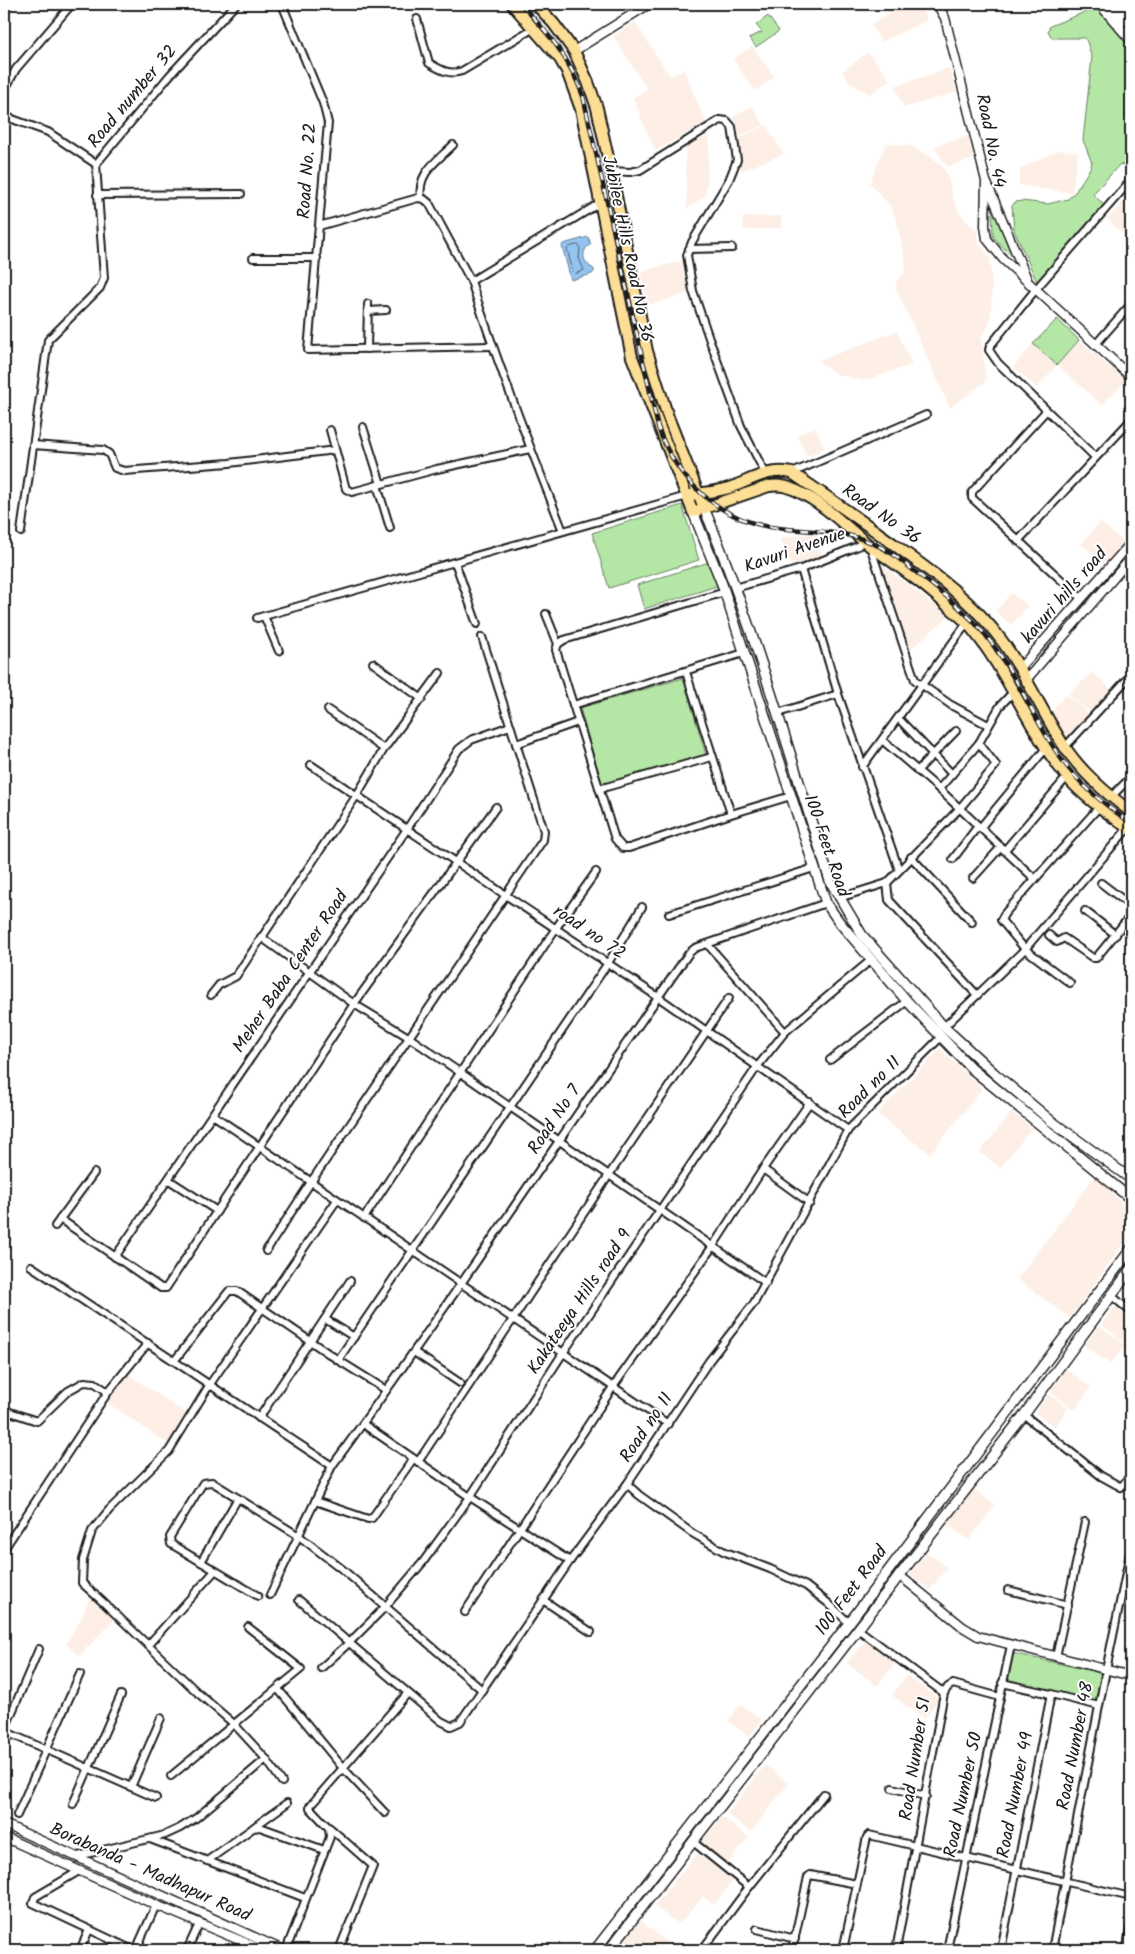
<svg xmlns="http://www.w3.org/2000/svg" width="1135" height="1954" font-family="Kalam,sans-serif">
<rect width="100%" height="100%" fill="#fff"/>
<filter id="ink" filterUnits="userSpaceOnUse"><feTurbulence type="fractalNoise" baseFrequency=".02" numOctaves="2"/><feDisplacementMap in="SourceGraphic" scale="10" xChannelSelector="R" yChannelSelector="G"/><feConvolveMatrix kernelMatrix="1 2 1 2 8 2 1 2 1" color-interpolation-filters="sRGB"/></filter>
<g filter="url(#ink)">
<g fill="#fdefe5">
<path d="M908,4H919L927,20L881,42L871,24Z"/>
<path d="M635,22L670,76L684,70L706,123L655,151L633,98L647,89L613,36Z"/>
<path d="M752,46L774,77L755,91L733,60Z"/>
<path d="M868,52L890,80L870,94L853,85L842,72Z"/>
<path d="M949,68L957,92L904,108L895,86Z"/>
<path d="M752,106L764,125L741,136L733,117Z"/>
<path d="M766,125L784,154L741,171L738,139Z"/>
<path d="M710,135L706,195L687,209L685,147Z"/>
<path d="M968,136L976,158L947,167L934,146Z"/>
<path d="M886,143L911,146L933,158L942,166L948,177L953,198L958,210L966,221L977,231L979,244L990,257L992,286L991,314L988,327L981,337L986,381L950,408L896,289V282L905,272L906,265L897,223L891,207L870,183Z"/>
<path d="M1059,150L1078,152L1072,193L1018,185L1021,168Z"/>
<path d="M1128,197L1131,201V241L1107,219Z"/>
<path d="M781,216L782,228L743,230V217Z"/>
<path d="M681,261L689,293L649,305L640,272Z"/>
<path d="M897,331L912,365L862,381L836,374L818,361Z"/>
<path d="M1079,340L1126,381L1102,405L1057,365L1037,388L1013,367L1033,344L1057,365Z"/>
<path d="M815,427L825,448L807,457L797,435Z"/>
<path d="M1100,522L1125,543L1105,565L1081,544Z"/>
<path d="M815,533L822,557L792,566L780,539Z"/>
<path d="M883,566L949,616L910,650L881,569Z"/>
<path d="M1011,593L1028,606L1011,625L996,611Z"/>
<path d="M1092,672L1113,691L1093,714L1068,695Z"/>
<path d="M1065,695L1082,707L1091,717L1071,739L1061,730L1052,711Z"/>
<path d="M940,1049L982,1089L930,1154L877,1114Z"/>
<path d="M1012,1112L1032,1128L1000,1168L980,1152Z"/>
<path d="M1095,1176L1131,1213V1233L1070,1318L1017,1279Z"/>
<path d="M1115,1307L1131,1320V1339L1127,1344L1101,1324Z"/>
<path d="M1100,1326L1126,1345L1110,1364L1084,1345Z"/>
<path d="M1066,1369L1091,1387L1075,1410L1050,1392Z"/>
<path d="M128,1374L188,1415L168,1444L106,1402Z"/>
<path d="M1049,1394L1068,1408L1055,1427L1035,1413Z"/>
<path d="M972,1488L995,1505L969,1540L946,1524Z"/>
<path d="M927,1552L947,1567L930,1590L910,1575Z"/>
<path d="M90,1595L116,1618L79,1656L66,1644L82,1617Z"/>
<path d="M866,1640L895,1663L877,1686L847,1663Z"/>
<path d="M907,1675L939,1699L924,1719L892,1695Z"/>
<path d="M741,1704L762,1720L749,1737L728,1721Z"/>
<path d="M765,1765L789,1783L751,1832L727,1814Z"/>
<path d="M722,1817L749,1838L727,1864L701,1843Z"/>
<path d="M698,1853L734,1879L714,1905L703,1897L679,1924L654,1906Z"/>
<path d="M641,1921L668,1943L662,1950H615Z"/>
</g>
<g fill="#b4e6a6" stroke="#688161">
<path d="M1100,6L1131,47V168L1120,164L1093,194L1105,206L1037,282L1014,230L1012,206L1015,202L1022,201L1048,204L1068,199L1076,191L1089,170L1092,163L1083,140L1092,57C1088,50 1089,44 1085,38H1052L1048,31L1050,26Z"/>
<path d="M768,16L779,31L756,47L749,38L762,32L756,25Z"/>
<path d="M992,202L1017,262L993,236Z"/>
<path d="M1057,319L1079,340L1057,365L1033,344Z"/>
<path d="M682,505L699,560L609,588L592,533Z"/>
<path d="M709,562L717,586L644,609L637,585Z"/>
<path d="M683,678L706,755L602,785L580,708Z"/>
<path d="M1012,1653L1101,1673L1095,1703L1006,1682Z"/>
</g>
<path fill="#95c3ef" stroke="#65809b" d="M588,237L591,244L586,248C581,257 585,264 594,269V272L592,274L571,280L562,246L563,244Z"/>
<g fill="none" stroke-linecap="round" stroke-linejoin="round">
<path stroke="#4c5f70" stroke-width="1" d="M578,245L580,247L579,258L584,270L575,274L573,272L567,249L569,247Z"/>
<g stroke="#1c1c1c" stroke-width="10">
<g id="minor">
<path d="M282,4L323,103L328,123L308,350L492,346"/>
<path d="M417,19L429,63C441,70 449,75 462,71L534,28"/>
<path d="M4,91L16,69L72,4"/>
<path d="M4,116L48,132L96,164"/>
<path d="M611,171L630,172L640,170L720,120L727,121L732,127L737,160L729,180L692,242L687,255L693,291L709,338L741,426L765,473"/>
<path d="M97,195L241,194"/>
<path d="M421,198C417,173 436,162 453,145"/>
<path d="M319,226L418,198L424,199L429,203L471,281"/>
<path d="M689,249L732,248"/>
<path d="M253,258H317"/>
<path d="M368,311L386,310"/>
<path d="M1095,345L1131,304"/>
<path d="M367,349L368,304"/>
<path d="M1046,411L972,492V498L1082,599"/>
<path d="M363,427L381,484"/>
<path d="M330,430L346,489L352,492L437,469L530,449"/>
<path d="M33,445L103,450L109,454L115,468L124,471L229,463L335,450"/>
<path d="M1095,457L998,363L989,350L990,346L1036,289L1131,180"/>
<path d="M792,473L926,415"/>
<path d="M377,485L390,528"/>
<path d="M563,531C530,448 498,365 471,281L600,203"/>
<path d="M21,532L48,340L100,288L104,278L96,164L170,75L236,4"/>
<path d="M1018,541L1131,420"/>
<path d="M870,546L915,680L951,705L988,725"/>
<path d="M455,562L477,624"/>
<path d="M801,569L838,694L899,870"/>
<path d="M735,588L801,569L858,546L863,540"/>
<path d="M725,592L564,640L558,644L556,650L615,839L623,848H629L731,814L791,796"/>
<path d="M546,614L558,644"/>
<path d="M264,616L279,651"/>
<path d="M257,618L687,496"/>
<path d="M373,663L422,699"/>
<path d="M686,672L731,814"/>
<path d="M573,705L744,653"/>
<path d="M328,710L384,749"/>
<path d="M778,713L838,694"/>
<path d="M898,718L952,774"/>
<path d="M882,740L939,789L1035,879"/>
<path d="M516,744L578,722"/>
<path d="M1065,747L1131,675"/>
<path d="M311,765L658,997L848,1130"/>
<path d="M862,767L967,623"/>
<path d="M917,771L956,731"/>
<path d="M599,789L712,757"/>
<path d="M939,789L979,743L1000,706L1013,692"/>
<path d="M1111,797L1131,777"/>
<path d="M980,828L1047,747"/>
<path d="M1005,850L1067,777"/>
<path d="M911,857L972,922"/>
<path d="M953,859L978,826"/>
<path d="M973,878L1001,847"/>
<path d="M887,883L889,900L977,995"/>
<path d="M1101,883L1131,906"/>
<path d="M839,898L887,883L960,808L996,765L979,743"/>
<path d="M1085,911L1116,935"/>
<path d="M669,914L814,868"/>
<path d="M1049,935L1057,942L1064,938L1093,958H1096L1131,915"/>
<path d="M261,937L354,1004L410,1038L766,1283"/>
<path d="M708,945L785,1032"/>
<path d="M1070,983L1025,949L1001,920L1005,913L1099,807"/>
<path d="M211,995L219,985L236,976L357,795L384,749L440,673"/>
<path d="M944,1027L1025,949L1128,828"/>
<path d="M830,1060L907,1001"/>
<path d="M213,1115L668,1424"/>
<path d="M763,1169L810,1203"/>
<path d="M169,1180L217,1211"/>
<path d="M364,1218L556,928L596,872"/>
<path d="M60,1219L161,1288H166L354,1004L496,807"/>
<path d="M55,1226L94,1173"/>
<path d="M266,1251L311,1182L543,840L544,831L482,637"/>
<path d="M115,1257L407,829L459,749L471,740L510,726"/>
<path d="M31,1266L332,1466C455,1298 569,1123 689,953L695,948L826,903"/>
<path d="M1112,1296L1131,1312"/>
<path d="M325,1319L354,1337"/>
<path d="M414,1352L460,1383"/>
<path d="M175,1360L229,1291H237L338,1360L386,1390"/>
<path d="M338,1360L608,963L642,907"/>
<path d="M4,1410L37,1421L68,1391L84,1382L95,1383L108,1392"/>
<path d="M1024,1415L1101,1476L1121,1487L1131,1475"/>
<path d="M259,1418L350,1281"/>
<path d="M363,1424L470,1497L570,1561"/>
<path d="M418,1462L609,1175L729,998"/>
<path d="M627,1484L639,1495L692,1533L723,1551L770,1569L806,1586L828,1603L849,1623"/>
<path d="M315,1501L368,1519L372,1518L413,1459"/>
<path d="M4,1549L108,1392L148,1343"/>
<path d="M201,1562L238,1498"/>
<path d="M1008,1590L1068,1605"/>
<path d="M270,1595L332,1466"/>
<path d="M258,1596L171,1544L170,1537L203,1483L212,1482L299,1536L342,1569L482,1690"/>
<path d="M299,1600L441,1721L451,1726L460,1722L570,1561L627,1484L709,1361L754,1303L848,1130L940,1038"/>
<path d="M543,1600L591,1632"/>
<path d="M465,1612L613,1387L713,1246L763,1169L810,1102"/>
<path d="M858,1629L944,1693L896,1950"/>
<path d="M148,1645L213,1573"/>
<path d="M1056,1657L1085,1522"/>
<path d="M321,1668L350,1642L385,1607L423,1562L470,1497L563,1353L757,1067L785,1032L871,960"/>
<path d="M1002,1683L1051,1694"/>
<path d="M278,1689L343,1768L385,1813"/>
<path d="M944,1693L948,1687L953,1684L1000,1697"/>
<path d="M4,1731L156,1798"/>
<path d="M4,1731L39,1649"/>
<path d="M171,1776L301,1669L248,1627"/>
<path d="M282,1782L266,1759L234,1724L198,1693L104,1603L82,1583L83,1560L92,1531L109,1510L169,1451L210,1384L337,1200"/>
<path d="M131,1787L161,1718"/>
<path d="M892,1788L926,1796"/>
<path d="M73,1804L121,1695"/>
<path d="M17,1815L80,1674"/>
<path d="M254,1827L287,1803"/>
<path d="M330,1828L373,1866L339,1950"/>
<path d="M150,1839L305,1898"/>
<path d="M692,1841L749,1887L702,1950"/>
<path d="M78,1856L165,1835L180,1828L196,1818L266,1759"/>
<path d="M207,1861L253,1828L260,1827L324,1850"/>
<path d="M79,1871L35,1897L33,1903L133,1950"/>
<path d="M749,1887L824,1794"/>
<path d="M757,1929L795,1939"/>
<path d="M4,1948L9,1950"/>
<path d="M80,1950L89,1930"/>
<path d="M136,1950L156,1905"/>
<path d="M187,1950L199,1924"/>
<path d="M286,1950L330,1837L329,1828L310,1808V1806L407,1694"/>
<path d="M792,1950L808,1877L810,1875L857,1884"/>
<path d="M843,1950L867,1837L869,1835L1131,1897"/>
<path d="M947,1950L1011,1645"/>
<path d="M1001,1950L1051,1694L1099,1706"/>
<path d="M1052,1950L1106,1670L1131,1549"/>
</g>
</g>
<g stroke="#1c1c1c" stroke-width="11">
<g id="tertiary">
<path d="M937,4L945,18L986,181L985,226L987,239L1003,259L1131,377"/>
<path d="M574,51L649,4"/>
<path d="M987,183L1027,279"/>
<path d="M1020,668L1131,543"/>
<path d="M1026,680L1131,558"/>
<path d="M899,1575L963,1627L978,1636L1131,1676"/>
<path d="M4,1824L283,1950"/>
<path d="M4,1837L156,1905L263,1950"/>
<path d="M1127,1950L1131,1927"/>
</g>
</g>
<g stroke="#1c1c1c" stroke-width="12">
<g id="secondary">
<path d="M1100,4L1131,40"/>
<path d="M1110,4L1124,21"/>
<path d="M1121,4L1131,18"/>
<path d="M1129,4L1131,7"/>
<path d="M704,508C755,629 790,756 830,881L862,935L944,1027L994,1073L1050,1120L1131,1179"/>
<path d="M693,512L722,584L826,903L840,923L907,1001L972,1069L1131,1199"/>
<path d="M595,1950L849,1623L1131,1249"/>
<path d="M609,1950L1024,1415L1131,1269"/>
</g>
</g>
<g stroke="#1c1c1c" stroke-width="14">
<g id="primary">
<path d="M512,4L560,59L567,71L581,109L632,357L693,512L769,486C781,484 790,487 801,493C827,506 847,528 870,546C897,565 924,584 948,606C955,612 962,617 968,624C1008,670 1028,730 1067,777C1085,798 1109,814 1131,830"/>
<path d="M536,4L554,24L574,51L588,82L597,108L611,171L647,351L668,417L704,508"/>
<path d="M687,496C701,493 715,492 729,488C752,480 767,468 792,473C826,496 859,519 892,543C932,572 973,601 1002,641C1026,674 1042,712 1064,746C1082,773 1106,793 1131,812"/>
</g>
</g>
<use href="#minor" stroke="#fff" stroke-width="6"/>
<use href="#tertiary" stroke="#fff" stroke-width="8"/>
<use href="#secondary" stroke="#fff" stroke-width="9"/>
<use href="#primary" stroke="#fcde96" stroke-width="10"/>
<g stroke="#1c1c1c" stroke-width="4.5">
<path id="rail" d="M521,4C550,35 568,56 583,96L658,427C676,480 721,522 778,528C822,533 851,528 891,553C901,560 911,569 921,576C949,598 976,620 996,649C1021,684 1037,725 1062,760C1080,785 1106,806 1131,823"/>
</g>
<use href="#rail" stroke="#fff" stroke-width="2.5" stroke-dasharray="8" stroke-linecap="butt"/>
</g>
</g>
<g text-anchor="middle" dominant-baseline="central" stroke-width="4" stroke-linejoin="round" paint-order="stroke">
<g font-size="18" fill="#1c1c1c" stroke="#fff">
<text transform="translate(133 97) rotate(-50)">Road number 32</text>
<text transform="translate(990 141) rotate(79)">Road No. 44</text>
<text transform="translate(308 171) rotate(-86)">Road No. 22</text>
<text transform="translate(627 249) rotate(78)">Jubilee Hills Road No 36</text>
<text transform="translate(881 515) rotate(35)">Road No 36</text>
<text transform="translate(795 551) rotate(-19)">Kavuri Avenue</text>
<text transform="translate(1065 596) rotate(-49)">kavuri hills road</text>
<text transform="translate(826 846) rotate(71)">100 Feet Road</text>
<text transform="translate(589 933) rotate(34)">road no 72</text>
<text transform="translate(291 972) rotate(-56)">Meher Baba Center Road</text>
<text transform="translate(870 1088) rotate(-45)">Road no 11</text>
<text transform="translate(555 1120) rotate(-56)">Road No 7</text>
<text transform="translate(580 1302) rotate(-56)">Kakateeya Hills road 9</text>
<text transform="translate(647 1428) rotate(-56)">Road no 11</text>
<text transform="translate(852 1591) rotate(-53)">100 Feet Road</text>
<text transform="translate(1076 1746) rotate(-79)">Road Number 48</text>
<text transform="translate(916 1759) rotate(-81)">Road Number 51</text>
<text transform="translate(964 1795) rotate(-78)">Road Number 50</text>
<text transform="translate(1016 1795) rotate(-79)">Road Number 49</text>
<text transform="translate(150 1873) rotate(24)">Borabanda - Madhapur Road</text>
</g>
</g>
<rect width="1135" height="1954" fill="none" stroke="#fff" stroke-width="20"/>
<rect x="10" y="10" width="1115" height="1934" fill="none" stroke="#1c1c1c" stroke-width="2" filter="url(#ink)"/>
</svg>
